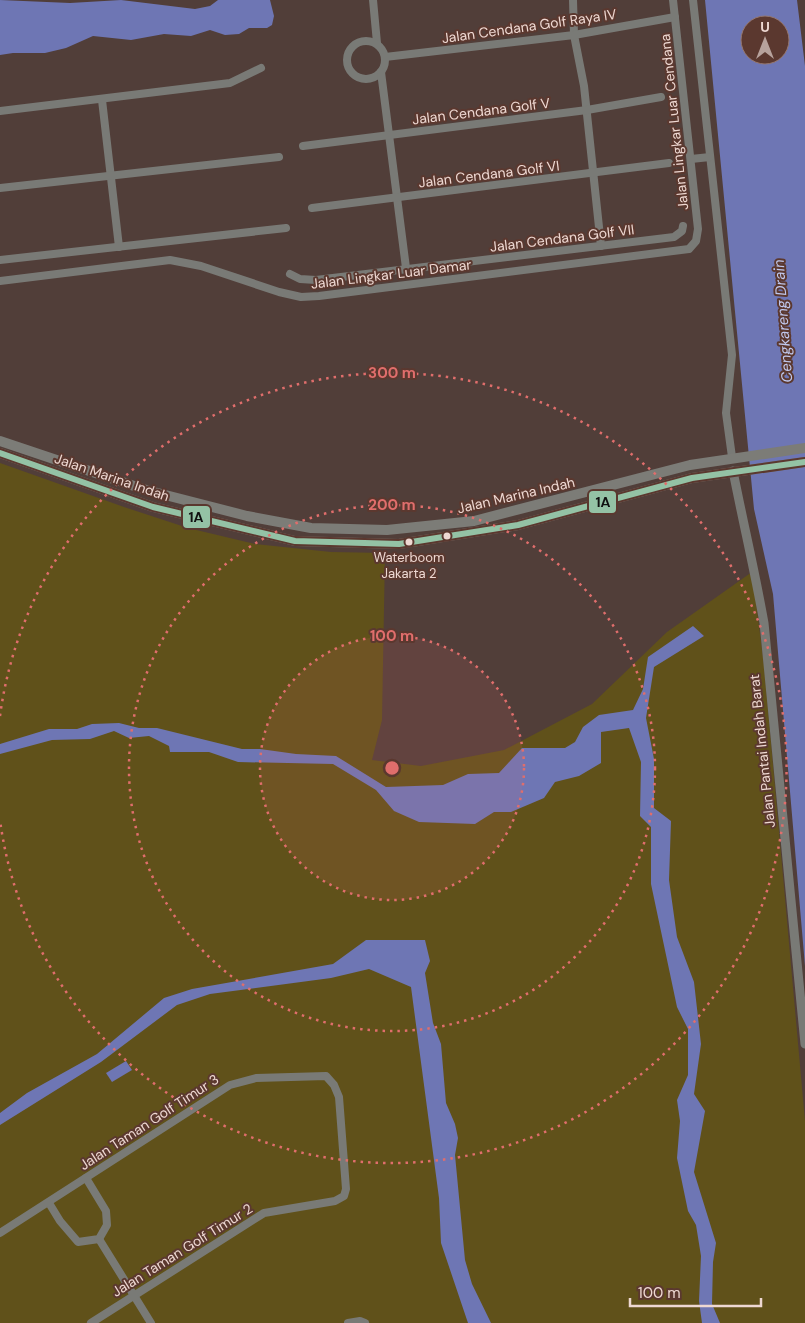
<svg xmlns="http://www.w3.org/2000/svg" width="805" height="1323" font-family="'DM Sans',sans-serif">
<rect width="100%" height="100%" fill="#513e39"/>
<path fill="#60511a" d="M0,463L124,507L188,528L255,544L331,552L385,553L382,720L372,760L421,766L504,750L592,704L667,632L752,572L764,665L805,1121V1323H0Z"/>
<g fill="#6e76b4" fill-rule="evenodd">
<path d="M0,0L70,3L121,0L195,9L210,6L218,0H270L274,16L272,25L267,28H249L239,34L225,35L210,30L191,36L164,34L131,40L93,36L66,48L45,53H13L0,55Z"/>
<path d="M705,0H797L805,66V966L773,594L754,509ZM750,25H780V55H750Z"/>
<path d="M693,626L704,636L654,667L646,718L654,759V808L671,821L669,880L677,937L694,982L701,1044L694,1094L705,1111L694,1172L716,1243L713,1262L712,1304L720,1323H702L699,1301L701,1256L696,1225L688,1211L677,1158L680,1121L677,1100L688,1075V1029L677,1007L651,884V827L640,816L641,762L629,728L601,732V763L579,776L555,782L544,798L511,812H494L475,824L419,822L394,811L376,790L333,764L238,762L209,752H170L169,746L149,736L129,738L114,731L90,739L52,740L0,754V744L49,729H77L92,724L119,723L139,728H157L242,749H260L296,754L336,756L386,787L443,785L468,774L499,773L522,748H565L575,742L583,727L599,715L633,710L643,689L648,657Z"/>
<path d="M366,940H425L430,961L425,973L433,1023L441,1044L446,1103L455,1124L458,1138L455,1155L465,1260L472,1284L491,1323H468L441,1243L439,1198L411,987L369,969L331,978L210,994L177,1005L101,1062L0,1125V1113L27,1093L97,1054L164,998L192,989L333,964Z"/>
<path d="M126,1061L132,1070L112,1082L106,1073Z"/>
</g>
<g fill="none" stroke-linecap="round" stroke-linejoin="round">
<g stroke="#797a76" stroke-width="8">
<path d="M373,0L377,43"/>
<path d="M573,0L574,35L584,86L601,246"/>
<path d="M693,0L732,355L726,413L732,457"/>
<circle cx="366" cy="60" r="19"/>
<path d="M385,57L574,35L675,17"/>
<path d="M381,72L406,268"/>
<path d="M102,100L119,247"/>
<path d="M0,111L230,83L261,68"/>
<path d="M303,146L587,110L661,97"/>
<path d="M691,159L710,157"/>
<path d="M0,188L279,157"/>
<path d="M312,208L669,163"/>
<path d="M0,260L286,228"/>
<path d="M290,274L300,279L316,280L674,237L682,231L683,226"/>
<path d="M0,281L170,260L201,266L279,292L301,297L319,296L689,249L696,241L698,229L673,0"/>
<path d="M49,1203L60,1221L78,1242L99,1239L107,1225L106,1211L86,1178"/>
<path d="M0,1233L230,1085L256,1078L326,1076L334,1085L339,1097L346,1189L344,1196L335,1201L264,1213L91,1323"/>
<path d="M99,1239L151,1323"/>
<path d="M348,1323L360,1321L365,1323"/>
</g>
<path stroke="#797a76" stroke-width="9" d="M733,471C743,522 755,572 764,623L805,1044"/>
<g stroke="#7c7c77" stroke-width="10">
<path d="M0,441L146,490L247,516L311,528L387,530L474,521L690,465L805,448"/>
<path d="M0,453L153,507L295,541L399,544L518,525L692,478L805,462"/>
</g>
<g stroke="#5b382f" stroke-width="10">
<path id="bus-1" d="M0,453L153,507L295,541L399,544L518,525L692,478L805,462"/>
</g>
<use href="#bus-1" stroke="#94c2a5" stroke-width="6"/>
</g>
<circle cx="392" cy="768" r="132" fill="#e06e6c" fill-opacity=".12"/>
<g fill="none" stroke="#e06e6c" stroke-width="2.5" stroke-dasharray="2.5 5">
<circle cx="392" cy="768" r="132"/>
<circle cx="392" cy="768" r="263"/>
<path d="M0 716A395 395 0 1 1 0 820"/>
</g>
<g fill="#eed8d2" stroke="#5b382f" stroke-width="2">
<circle cx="447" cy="536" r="4.5"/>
<circle cx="409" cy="542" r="4.5"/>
</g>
<g text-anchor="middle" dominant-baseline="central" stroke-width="4" stroke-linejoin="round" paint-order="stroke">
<g font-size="13" fill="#eed8d2" stroke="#5b382f">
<text x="409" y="557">Waterboom<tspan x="409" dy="16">Jakarta 2</tspan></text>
</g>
<g font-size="14" fill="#eed8d2" stroke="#5b382f">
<text transform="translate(529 26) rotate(-8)">Jalan Cendana Golf Raya IV</text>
<text transform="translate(481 111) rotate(-7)">Jalan Cendana Golf V</text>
<text transform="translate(674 122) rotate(-96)">Jalan Lingkar Luar Cendana</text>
<text transform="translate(489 174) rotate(-7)">Jalan Cendana Golf VI</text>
<text transform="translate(562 238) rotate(-7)">Jalan Cendana Golf VII</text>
<text transform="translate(391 274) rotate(-7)">Jalan Lingkar Luar Damar</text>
<text transform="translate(112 477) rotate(19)">Jalan Marina Indah</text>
<text transform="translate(516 495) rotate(-13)">Jalan Marina Indah</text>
<text transform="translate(762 751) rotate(-96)">Jalan Pantai Indah Barat</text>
<text transform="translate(149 1122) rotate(-33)">Jalan Taman Golf Timur 3</text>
<text transform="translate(182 1250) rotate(-32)">Jalan Taman Golf Timur 2</text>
</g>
<g font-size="15" font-style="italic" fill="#c0c8ee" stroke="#5b382f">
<text transform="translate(783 321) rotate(-94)">Cengkareng Drain</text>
</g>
</g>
<circle cx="392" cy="768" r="8" fill="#e06e6c" stroke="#5b382f" stroke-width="2.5"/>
<g font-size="15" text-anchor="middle" font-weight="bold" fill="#e06e6c" stroke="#5b382f" stroke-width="4" stroke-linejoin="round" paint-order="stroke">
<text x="392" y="378">300 m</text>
<text x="392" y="510">200 m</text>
<text x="392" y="641">100 m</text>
</g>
<g stroke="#5b382f" stroke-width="2">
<rect x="588" y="490" width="29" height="24" rx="5" fill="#94c2a5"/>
<rect x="182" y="505" width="29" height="24" rx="5" fill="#94c2a5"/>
</g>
<g font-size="14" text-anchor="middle" font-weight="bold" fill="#111">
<text x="603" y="507">1A</text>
<text x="196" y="522">1A</text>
</g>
<g transform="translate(765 40)"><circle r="24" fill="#5b382f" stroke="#967870"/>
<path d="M0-4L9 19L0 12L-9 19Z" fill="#b7a29c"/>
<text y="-8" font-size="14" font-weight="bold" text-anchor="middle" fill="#eed8d2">U</text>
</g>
<path d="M630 1298v8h131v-8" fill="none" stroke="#eed8d2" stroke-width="2.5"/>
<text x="638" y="1298" font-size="15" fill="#eed8d2" stroke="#5b382f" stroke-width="4" paint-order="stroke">100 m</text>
</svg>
